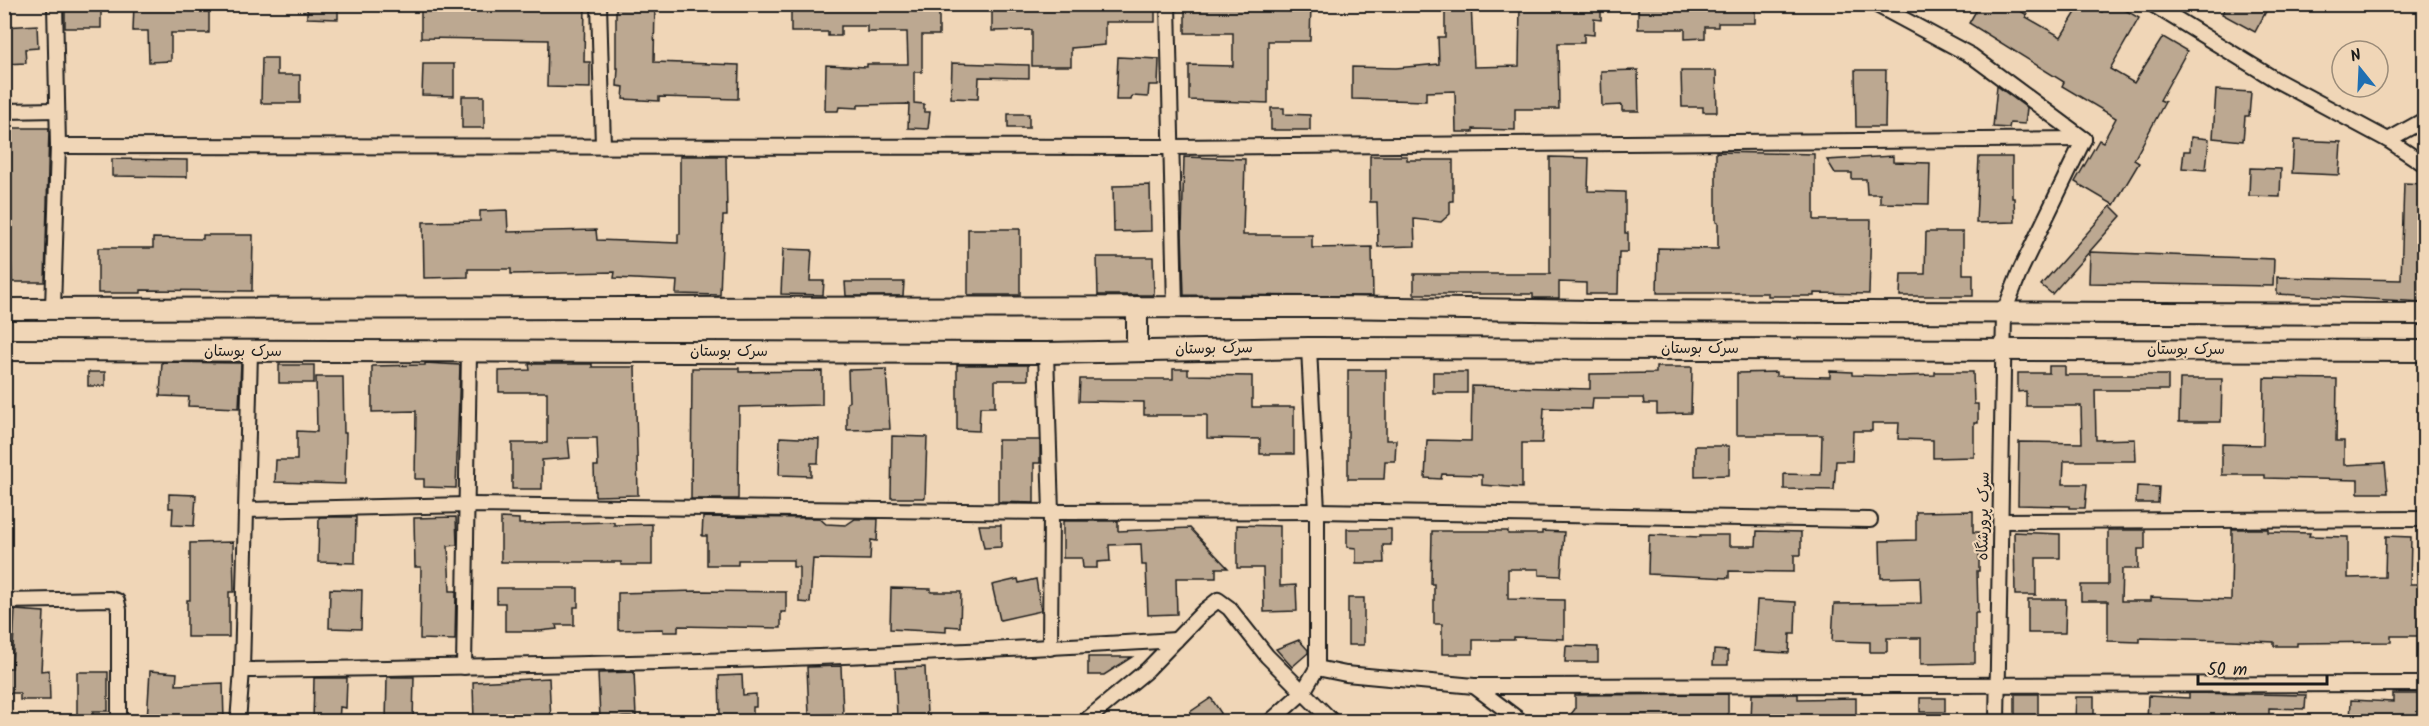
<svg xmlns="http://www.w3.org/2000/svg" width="2429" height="726" font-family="Kalam,'Playpen Sans Arabic',sans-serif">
<rect width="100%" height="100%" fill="#f0d6b7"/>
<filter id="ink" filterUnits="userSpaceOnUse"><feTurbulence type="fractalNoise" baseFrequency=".0167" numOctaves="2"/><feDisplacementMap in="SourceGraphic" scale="12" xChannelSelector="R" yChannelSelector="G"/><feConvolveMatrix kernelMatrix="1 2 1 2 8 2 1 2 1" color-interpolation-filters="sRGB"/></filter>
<g filter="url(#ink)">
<g fill="#bca891" stroke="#1c1c1c" stroke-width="1.5">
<rect x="65" y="4" width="36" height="24"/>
<path d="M134,4H209V33H171V61L149,62L148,31H133Z"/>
<path d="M307,4H338V19L307,18Z"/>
<path d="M421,4H585L584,62H590V88L547,87L548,40L421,38Z"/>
<path d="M616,4H655L654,62L739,65L738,99L659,97V101L623,99L624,87L617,86L618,68H616Z"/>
<path d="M791,4H939V35H922V72H914V103L924,104V112H930L928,129L908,128L909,104L858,105V108L839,107L838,111H825L826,65L867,67V64H908L907,32H867V26H841V36H828V32H791Z"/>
<path d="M992,4H1155V22H1105V45L1071,48V66H1032V30L992,31Z"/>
<path d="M1311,4L1310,41H1268V103L1189,100V65L1233,66V33H1185V6Z"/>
<path d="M1445,4H1471L1474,67L1519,66L1520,5L1601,4V20L1594,19V35L1584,34V43H1558L1559,109H1515V130L1473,129V132H1456L1455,91L1426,92V101L1352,99V67L1396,68L1439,64L1438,37H1445Z"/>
<path d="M1638,4H1755V23H1718V27H1705V38L1685,39V29H1638Z"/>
<path d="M1980,4H2010L2027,15L2026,17L2061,37L2081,4H2090L2102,12L2106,4H2115L2139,18L2110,69L2134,83L2163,37L2187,51L2160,100L2165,102L2134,160L2139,163L2114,205L2075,182L2099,140L2103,142L2116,118L2062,86L2064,82L1969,23Z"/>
<path d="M2227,4H2270L2255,32L2222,14Z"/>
<path d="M37,25L38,48L25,49L26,63L4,64V27Z"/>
<path d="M1118,57L1159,59L1158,85H1149L1148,97L1132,96L1131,100H1116Z"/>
<path d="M262,58H277V75H300V103H261Z"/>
<path d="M952,63L1029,65V78L979,77L978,99L951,98Z"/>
<path d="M423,64H454V96L422,95Z"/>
<path d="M1638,70L1639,111H1622V105L1602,106L1601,71Z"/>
<path d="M1855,70H1886L1885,127H1856Z"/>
<path d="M1681,71H1716L1717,112H1703V107H1682Z"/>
<path d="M1997,86L2027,108L2025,124L2010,123L2009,128L1993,127Z"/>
<path d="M2216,90L2251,92L2249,116H2245L2243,141L2213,138Z"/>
<rect x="462" y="96" width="22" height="32"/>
<path d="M1271,108H1284V114L1310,115V130H1271Z"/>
<rect x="1008" y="114" width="21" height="14"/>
<path d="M6,128H49L45,282H12Z"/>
<path d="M2191,137L2209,139L2206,170L2182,168L2184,151H2190Z"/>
<path d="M2294,140L2341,142L2339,175L2292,173Z"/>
<path d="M1716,152L1814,154V220H1871L1869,294L1814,293V296H1768V293H1657L1658,248L1718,249V223L1716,222Z"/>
<path d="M680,156H726L727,216H723L720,295L676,294L677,281L614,278L615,272L511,274V269H468V277L424,278L423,222L480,221V211L507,210L508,232L596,230L597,240L678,243V234H680Z"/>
<path d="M1370,156H1407V160H1453V201H1450V214L1441,222L1414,219L1415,246L1378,247L1377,202H1370Z"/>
<path d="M1893,156V162L1930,163L1929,204L1880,203V194H1867L1866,179H1852V173H1835L1827,160Z"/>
<path d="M1184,157L1245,159L1243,235H1312V248L1372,247L1373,296L1184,295L1182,232Z"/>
<path d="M1550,157L1589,158L1588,191L1625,192V233H1628V252H1619L1618,294H1586V283L1559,282V298H1533V294H1414V274H1550Z"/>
<path d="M1979,157H2012V198H2014L2015,222L1976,223Z"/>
<path d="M112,159L187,160V177L112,176Z"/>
<path d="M2250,168L2281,169L2280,197L2249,196Z"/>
<path d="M2404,183L2424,184V302L2277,294V277L2401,280Z"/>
<path d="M1150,185L1151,231L1114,232L1113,186Z"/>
<path d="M2111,206L2121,216L2052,294L2041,285Z"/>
<rect x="968" y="229" width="52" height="66"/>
<path d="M1926,232H1963V274H1973V296H1900L1901,274H1925Z"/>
<path d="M203,235H253L252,291L141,290V293H98V248H153V238L203,239Z"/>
<path d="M783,249L812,250L810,281H824L823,295L781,294Z"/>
<path d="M2090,252L2274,259L2273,286L2089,283Z"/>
<path d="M1097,257H1153L1154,295H1098Z"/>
<path d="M845,282H904L903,296H846Z"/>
<path d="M162,362L241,363L239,408L188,406L189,397L160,396Z"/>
<path d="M425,363L460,365L456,488L424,487V479H415L416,411L372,412V366L425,365Z"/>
<path d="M529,364H592V367H635L638,495L595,496L594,466H598L597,438H568L570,458L542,460V489H512V443H547V392H499V371L530,370Z"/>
<rect x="279" y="365" width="35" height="18"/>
<path d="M957,365H1028V380H995V407H980L979,431L957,430Z"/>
<path d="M2049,366H2065V375H2168V390H2095L2096,440L2135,439L2136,461H2064L2063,484H2087L2085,508H2069V506L2018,505L2019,442L2082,443L2081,406H2026V391L2018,392V373H2049Z"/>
<path d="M1656,367H1692L1691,413L1657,414V404H1644L1643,398H1593L1592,409L1544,408L1542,443H1522V488L1482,485V475L1442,474L1441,479L1425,478L1427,440L1471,441L1472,386L1590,389V374L1656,373Z"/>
<path d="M692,368H739V372L822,371V405L739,407L738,499H691Z"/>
<path d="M886,369L890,429L847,430V403L849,402L848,370Z"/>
<path d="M1173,369H1188V375L1252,376V407H1294V454H1260V439L1207,438V415H1144V402L1079,401L1080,379H1173Z"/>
<path d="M1348,370H1386V440H1396L1395,461H1385L1384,479H1348Z"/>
<path d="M1830,371L1852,372V375L1900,376L1935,375V372H1973L1974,404H1978V423H1974V457L1933,458V440L1898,439L1899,423H1872V431H1853L1852,461H1836L1834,490L1784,489V474L1821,475L1822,435H1737V373L1776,372V376L1830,377Z"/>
<rect x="88" y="372" width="17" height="14"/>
<rect x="1433" y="372" width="34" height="21"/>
<path d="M316,377H343L344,433H346L345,484L275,482L276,460H297V431L317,432Z"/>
<path d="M2264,378L2337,379L2336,441H2344V465L2385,463L2388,493H2358V480L2265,478V475H2222V444L2263,445Z"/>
<path d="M2180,379H2222L2221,422H2179Z"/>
<path d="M892,436L927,437L925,498H891Z"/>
<path d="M780,437L819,439L818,463H811V476L779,475Z"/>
<path d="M998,440H1040V463H1034V503L998,502Z"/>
<path d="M1695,446H1729V475L1695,476Z"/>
<path d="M2137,486L2159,487L2158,503H2136Z"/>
<path d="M169,494L196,495L194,526L172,525L173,508H169Z"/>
<path d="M1973,511V532H1979V571H1977L1978,613H1975V663L1921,664V638H1887V652H1870V642L1832,641L1834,604L1921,603L1920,577L1881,578L1880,541L1916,540V512Z"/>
<path d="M319,517H356L355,563L318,562Z"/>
<path d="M456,517L457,545L448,546L450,591H456L455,640L420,639L421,567H415L414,518Z"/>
<path d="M703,517L819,518L826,524L846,525L855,519H878L877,541L871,540L870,560L813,559L810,603L799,602V567H793V560H738V565H707V536H702Z"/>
<path d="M501,518L519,519V524L614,522V525L652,524V565H621V562H501Z"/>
<path d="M1063,521H1118V531L1190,528L1228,568H1216V578H1176L1177,614L1148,615L1146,565H1142L1141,544L1109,545L1110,561L1097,562V568H1083L1082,558H1063Z"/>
<path d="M979,525H1001V547L984,548Z"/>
<path d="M1237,525L1280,526V586L1296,585L1297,611L1264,612L1263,568H1237Z"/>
<path d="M1347,529H1391V545H1383L1384,563H1356V548L1347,547Z"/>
<path d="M2232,529H2268V532L2310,533L2309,536L2348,537V578L2385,577L2386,536L2411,537L2410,584H2424V636H2391V642L2297,643V646H2274V642L2231,640L2140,638V642L2108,641V601H2081V585H2108V530H2145V549H2138V569H2122L2121,601H2151V597L2231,600Z"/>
<path d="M1432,531H1508V534H1542V531L1564,532L1561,576L1539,575V569H1508V599L1564,600V639L1514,637V640H1473V654H1442V624H1434V584H1431Z"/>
<path d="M1757,531L1801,532V555H1794V572L1729,571V578L1648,574L1649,535L1700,537V535H1729V546H1756Z"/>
<path d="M2014,532L2060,534V558H2036V595H2015Z"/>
<path d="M233,542L234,592H229V637H187V600H190V543Z"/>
<path d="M1018,579L1019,583L1036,579L1041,611L1000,620L992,585Z"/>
<path d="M497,588H578V607H574V625H556L557,629L539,631H505V603H497Z"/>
<path d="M891,588L931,589V592H961L960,627L946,626V632L890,629Z"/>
<path d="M330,589L362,590L361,629L329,628Z"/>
<path d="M697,591L786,592V612H781V628L678,626V632H663V629L618,630V593Z"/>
<rect x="1348" y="598" width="16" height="47"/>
<path d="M2028,599H2066L2065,633H2028Z"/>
<path d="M1757,600L1796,602L1795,634H1790L1789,653L1754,651Z"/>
<path d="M15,610L44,612L41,671L49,670L50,700H20V693H4V668H12Z"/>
<path d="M1299,640L1308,650V653L1292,667L1276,649Z"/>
<path d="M1566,646L1598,647V662H1565Z"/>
<path d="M1714,650L1728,651V665H1713Z"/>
<path d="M1088,657H1132L1104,675H1088Z"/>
<path d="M841,666L843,714L809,715L807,667Z"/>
<path d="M925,667L927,716L897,717L895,668Z"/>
<path d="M150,671L177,673L176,685L223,683L224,722L147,720Z"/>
<path d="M77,672H108V711H93V716H77Z"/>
<path d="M634,672L636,717L600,718L598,673Z"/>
<path d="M742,675L743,695L756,694V707H753V716L720,717L719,676Z"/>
<path d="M387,677H414L413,722H386Z"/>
<path d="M314,678H347L346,708L340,707L339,722H313Z"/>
<path d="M549,678L551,722H474L473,682Z"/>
<path d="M2189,693L2306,695L2305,709L2269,708V722H2147L2148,696L2189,698Z"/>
<path d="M1728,694V722H1565L1575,709V695Z"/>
<path d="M1752,694H1798V699L1856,698V722H1751Z"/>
<rect x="2015" y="694" width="23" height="28"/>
<path d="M2393,694H2424V722H2350L2351,700L2393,702Z"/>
<path d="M2076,697H2094V721H2075Z"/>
<path d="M1211,698L1221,713L1209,722H1197L1190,712Z"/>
<rect x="1920" y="698" width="25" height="14"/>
</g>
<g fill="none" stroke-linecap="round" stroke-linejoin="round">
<g stroke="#1c1c1c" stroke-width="18">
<g id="street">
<path d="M599,4L603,146"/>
<path d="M1168,4L1175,307"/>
<path d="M1875,4L1972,56L2084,139"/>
<path d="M2152,4L2276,80L2388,140L2424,164"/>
<path d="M4,111L57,110"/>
<path d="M2388,140L2424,120"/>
<path d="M58,146L1171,147L2084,139"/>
<path d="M53,308L58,146L55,4"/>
<path d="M1046,353L1051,512L1050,648"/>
<path d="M246,510L468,505L1051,512L1317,511L1870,520"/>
<path d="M2001,521L2424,519"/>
<path d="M4,601L110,599L117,601L119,610V722"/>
<path d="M464,667L469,352"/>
<path d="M1317,668L1346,674L1474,686L2424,684"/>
<path d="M242,670C553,666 865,659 1176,640"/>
<path d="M1474,686L1522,722"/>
<path d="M238,722L242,670L250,352"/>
<path d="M1084,722L1147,670L1204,611L1218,600L1229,608L1267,656L1333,722"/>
<path d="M1270,722L1303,692L1317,668V511L1309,348"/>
<path d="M1997,722L2004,312L2021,269L2084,139"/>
</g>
</g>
<g stroke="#1c1c1c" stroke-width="24">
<g id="secondary">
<path d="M4,309L1329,307L1591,311L2424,314"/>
<path d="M4,350L1046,353L1309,348L2424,351"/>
<path d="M1137,350V307"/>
</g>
</g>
<use href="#street" stroke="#f0d6b7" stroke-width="14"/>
<use href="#secondary" stroke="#f0d6b7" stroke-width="20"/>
</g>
</g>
<g text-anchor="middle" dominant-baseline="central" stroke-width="4.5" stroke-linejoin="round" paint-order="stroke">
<g font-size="15" fill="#1c1c1c" stroke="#f0d6b7">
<text transform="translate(1214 349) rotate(-1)">سرک بوستان</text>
<text x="1700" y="349">سرک بوستان</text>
<text x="2186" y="350">سرک بوستان</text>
<text x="243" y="352">سرک بوستان</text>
<text x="729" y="352">سرک بوستان</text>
<text transform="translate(1984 516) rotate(-89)">سرک پرورشگاه</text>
</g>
</g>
<rect width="2429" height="726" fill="none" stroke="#f0d6b7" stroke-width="24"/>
<rect x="12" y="12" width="2405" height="702" fill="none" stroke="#1c1c1c" stroke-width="2" filter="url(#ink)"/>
<g transform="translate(2360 69) rotate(342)"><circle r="28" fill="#f0d6b7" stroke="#9b8c79" stroke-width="1.5"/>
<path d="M0-4.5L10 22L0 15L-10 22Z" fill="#1f6fb2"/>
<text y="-9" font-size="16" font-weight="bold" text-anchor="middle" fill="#1c1c1c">N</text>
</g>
<path d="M2198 675v9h129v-9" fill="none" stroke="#1c1c1c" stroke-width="3"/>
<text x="2207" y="675" font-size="18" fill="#1c1c1c" stroke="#f0d6b7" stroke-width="4.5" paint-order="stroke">50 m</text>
</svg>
